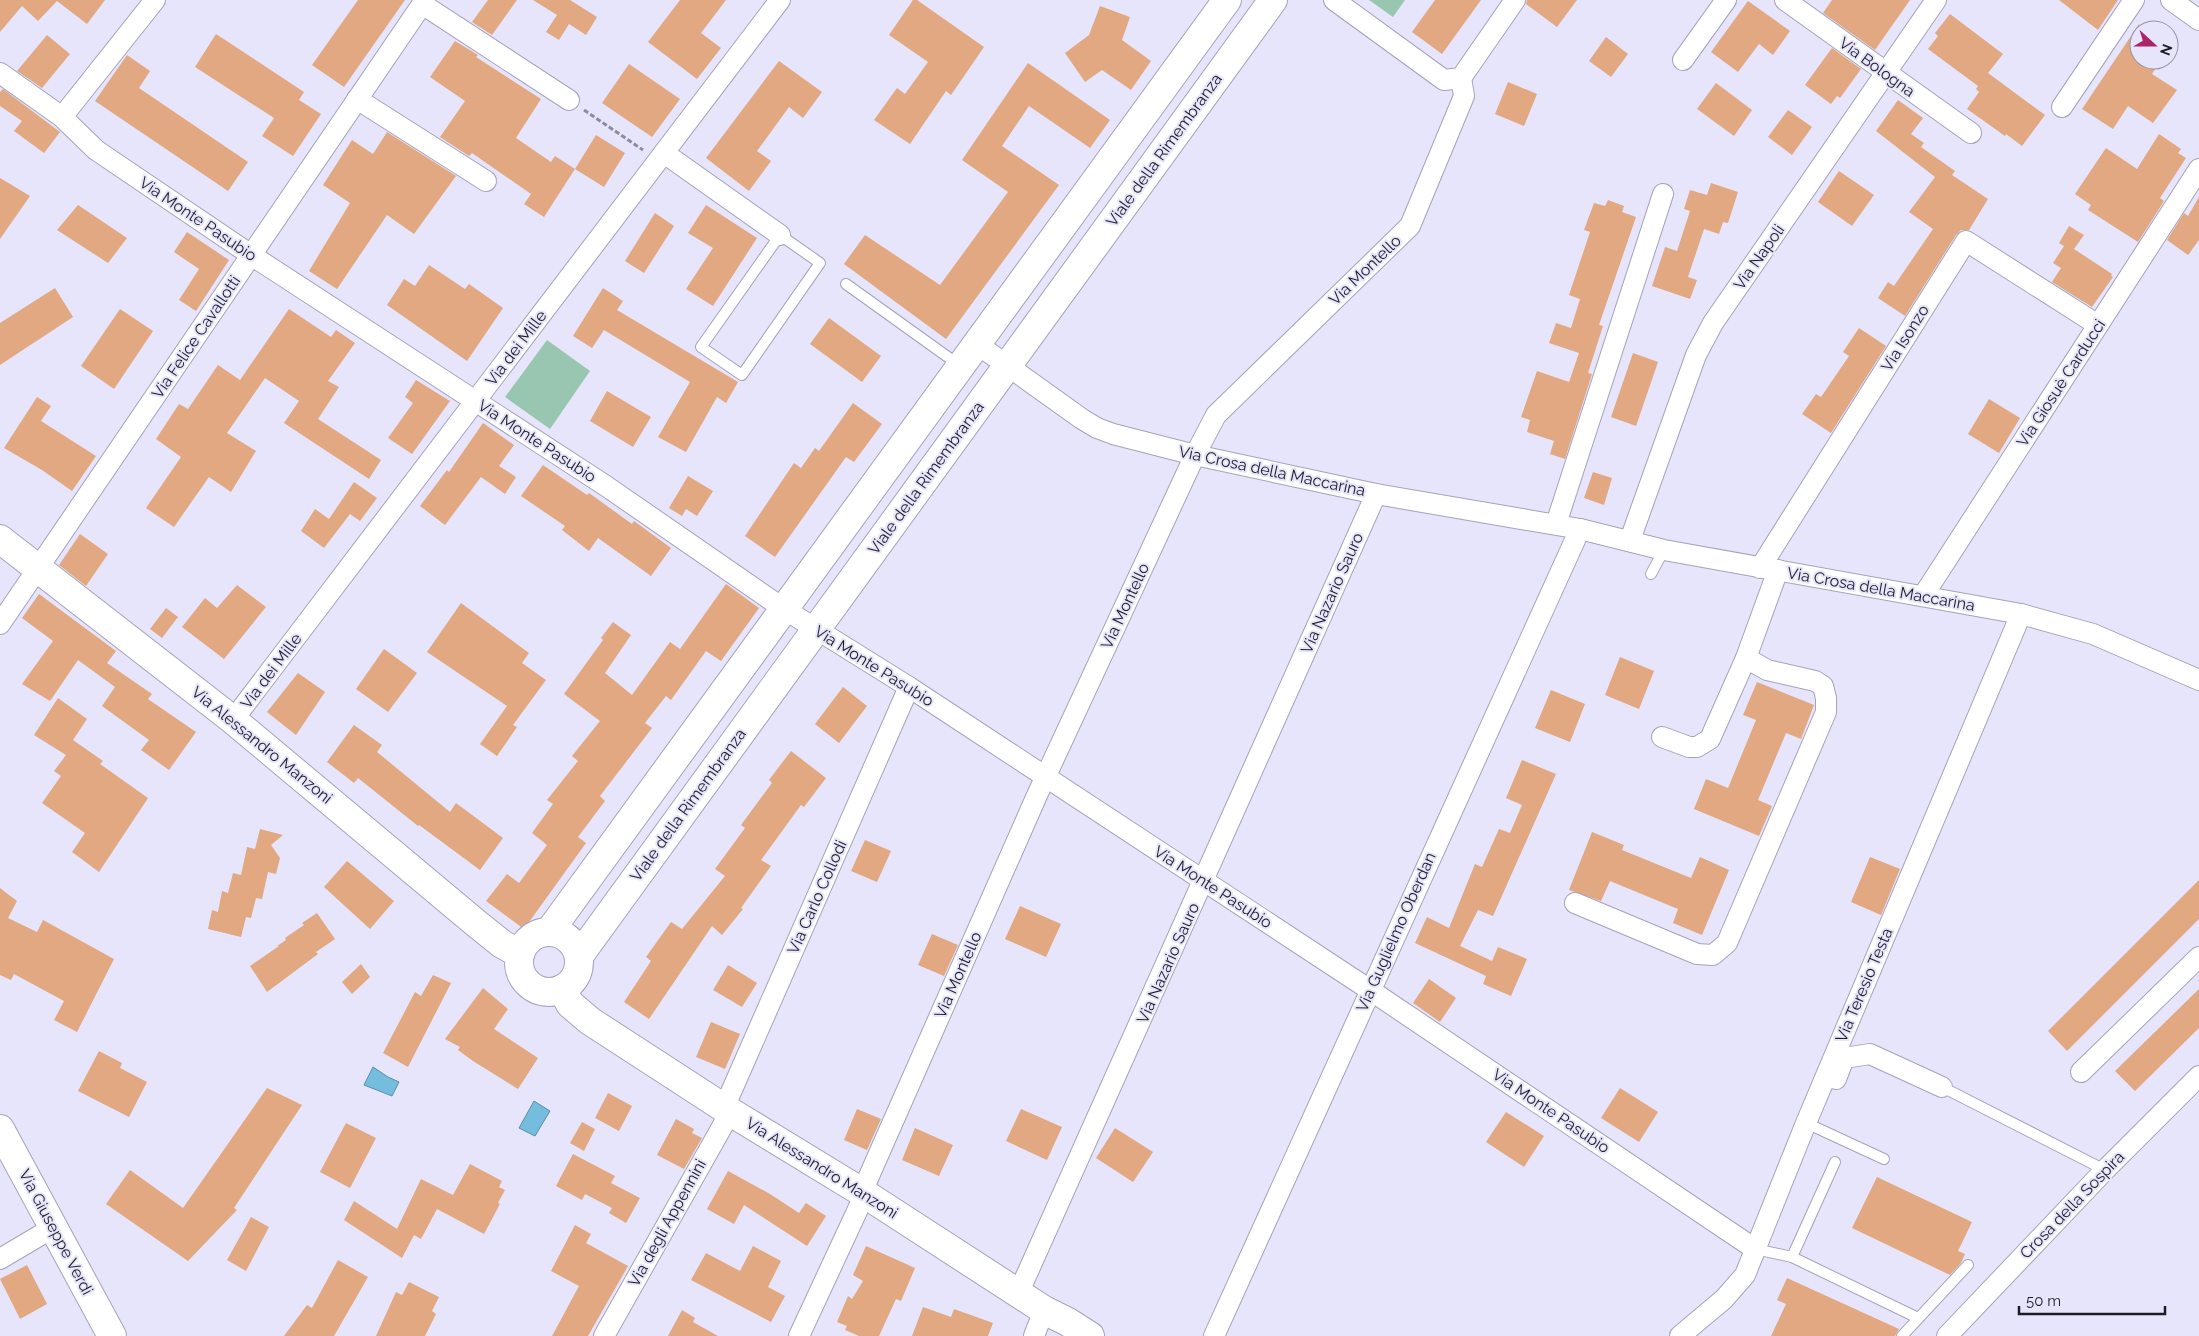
<svg xmlns="http://www.w3.org/2000/svg" width="2199" height="1336" font-family="Raleway,sans-serif">
<rect width="100%" height="100%" fill="#e7e5fb"/>
<g fill="#99c6b0">
<path d="M1369,0H1405L1393,17Z"/>
<path d="M547,340L590,371L550,429L505,397Z"/>
</g>
<g fill="#75bdde" stroke="#5b8da7">
<path d="M373,1067L388,1077L399,1082L392,1096L364,1085Z"/>
<path d="M534,1101L550,1111L535,1136L519,1128Z"/>
</g>
<g fill="#e1a881">
<path d="M0,0H105L87,24L57,1L38,21L22,6L0,32Z"/>
<path d="M358,0H405L344,87L312,65Z"/>
<path d="M488,0H517L492,35L472,22Z"/>
<path d="M533,0H570L597,17L586,35L569,24L559,40L546,32L557,15Z"/>
<path d="M680,0H726L701,33L721,48L697,79L648,42Z"/>
<path d="M913,0H917L984,47L951,95L946,91L910,144L874,120L897,88L905,94L928,62L889,35Z"/>
<path d="M1435,0H1481L1442,54L1412,32Z"/>
<path d="M1527,0H1577L1557,27L1526,4Z"/>
<path d="M1832,0H1910L1875,50L1823,13Z"/>
<path d="M2059,0H2118L2098,30Z"/>
<path d="M1748,1L1790,31L1773,55L1759,44L1738,72L1711,52Z"/>
<path d="M1100,6L1130,17L1122,40L1151,61L1131,90L1102,70L1085,82L1065,53L1089,35Z"/>
<path d="M1950,14L2003,54L1988,73L2045,115L2022,146L2006,134L2005,136L1967,109L1979,92L1976,89L1978,86L1928,49L1938,36L1935,33Z"/>
<path d="M2139,24V60H2161L2152,74L2177,90L2153,123L2128,106L2113,129L2082,109Z"/>
<path d="M216,34L304,92L299,100L321,114L293,156L262,136L274,118L195,67Z"/>
<path d="M47,35L70,54L42,88L17,71Z"/>
<path d="M1606,37L1628,54L1611,77L1589,61Z"/>
<path d="M455,41L478,55L476,57L541,99L516,138L551,162L555,156L575,169L544,217L524,204L531,194L472,153L469,156L440,137L465,101L430,77Z"/>
<path d="M1832,48L1861,69L1840,98L1837,96L1831,104L1805,85Z"/>
<path d="M127,55L150,71L139,88L248,162L228,191L95,101Z"/>
<path d="M779,61L822,92L803,118L789,107L757,151L771,161L749,191L706,158Z"/>
<path d="M1028,63L1110,120L1090,148L1029,106L1002,146L1059,185L946,339L844,264L865,235L940,285L1008,192L962,160Z"/>
<path d="M629,64L680,99L652,137L602,103Z"/>
<path d="M1508,82L1537,94L1524,126L1495,114Z"/>
<path d="M1716,83L1752,110L1734,136L1697,109Z"/>
<path d="M3,89L60,132L44,153L14,131L22,121L0,106V92Z"/>
<path d="M1898,100L1923,118L1911,134L1924,143L1921,147L1955,171L1952,175L1988,199L1969,230H1961L1956,235L1905,316L1878,298L1888,282L1894,286L1933,229L1909,212L1935,177L1876,131Z"/>
<path d="M1788,110L1812,127L1792,155L1768,137Z"/>
<path d="M387,132L456,176L414,234L387,215L337,289L309,271L350,203L323,185L352,140L373,154Z"/>
<path d="M2159,134L2181,149L2178,153L2186,158L2160,198L2164,201L2138,242L2088,210L2091,205L2075,194L2106,148L2137,169Z"/>
<path d="M596,135L625,153L604,187L575,169Z"/>
<path d="M1839,171L1874,195L1852,226L1818,202Z"/>
<path d="M0,178L30,196L0,239Z"/>
<path d="M1711,183L1738,192L1728,223L1723,222L1719,234L1704,229L1688,277L1697,280L1690,299L1652,286L1665,247L1677,251L1690,211L1684,209L1690,190L1707,195Z"/>
<path d="M2199,197V240L2188,255L2167,240L2184,213L2188,216Z"/>
<path d="M1608,200L1624,206L1622,212L1636,217L1599,325L1603,326L1588,373L1592,374L1565,459L1550,454L1554,441L1527,432L1530,420L1521,417L1537,371L1569,382L1579,353L1549,343L1556,323L1571,328L1580,299L1569,295L1590,232L1584,230L1594,203L1605,206Z"/>
<path d="M78,205L127,238L108,263L57,230Z"/>
<path d="M706,205L757,238L713,306L686,289L713,248L688,233Z"/>
<path d="M655,213L674,226L644,273L625,261Z"/>
<path d="M2069,226L2084,235L2074,249L2112,274L2111,276L2113,277L2092,307L2052,282L2061,268L2053,263L2064,246L2059,243Z"/>
<path d="M187,232L229,260L196,311L179,300L199,269L174,252Z"/>
<path d="M429,265L465,289L469,284L503,308L467,361L387,305L404,279L415,286Z"/>
<path d="M55,288L73,317L0,365V323Z"/>
<path d="M603,288L623,301L617,310L738,382L726,403L717,397L686,452L658,437L690,382L604,330L592,348L573,336Z"/>
<path d="M120,309L153,331L114,389L81,366Z"/>
<path d="M289,309L331,337L336,330L355,343L328,381L339,387L318,419L381,460L369,479L284,423L299,401L265,378L227,433L256,451L231,492L209,477L174,527L146,508L181,457L156,439L179,404L188,409L218,365L240,380Z"/>
<path d="M829,318L881,356L862,382L810,344Z"/>
<path d="M1859,328L1886,346L1831,433L1802,414L1816,394L1821,397L1849,356L1843,352Z"/>
<path d="M1633,353L1658,362L1636,426L1611,417Z"/>
<path d="M416,380L450,401L412,454L388,438L413,403L405,397Z"/>
<path d="M607,391L651,417L633,447L590,421Z"/>
<path d="M37,397L51,406L41,421L96,456L72,491L42,470L4,448Z"/>
<path d="M1989,399L2020,418L1999,453L1968,434Z"/>
<path d="M853,403L882,424L854,462L846,457L775,557L745,536L794,463L801,468L815,448L819,451Z"/>
<path d="M483,423L514,445L499,466L516,477L505,494L481,477L445,525L420,506L447,470L449,472Z"/>
<path d="M543,465L587,495L589,493L632,524L634,521L671,548L651,576L598,538L589,551L562,530L565,526L521,496Z"/>
<path d="M1593,472L1612,478L1604,505L1584,498Z"/>
<path d="M688,476L713,491L697,516L686,509L682,516L669,508Z"/>
<path d="M354,482L377,498L360,521L350,514L324,548L301,531L315,509L329,519Z"/>
<path d="M80,534L108,554L86,586L59,565Z"/>
<path d="M726,584L759,608L721,661L706,651L671,700L666,696L645,723L652,728L600,796L605,801L578,837L586,843L524,929L486,901L507,874L519,883L547,845L532,833L553,804L547,800L578,761L572,756L600,721L564,694L603,640L601,638L613,622L631,635L605,673L632,695L670,642L680,649Z"/>
<path d="M237,585L266,607L224,659L182,627L205,598L217,608Z"/>
<path d="M39,594L116,651L107,663L152,694L148,699L196,732L169,770L141,750L149,740L102,706L115,687L78,660L50,701L22,684L53,641L22,618Z"/>
<path d="M461,603L529,653L522,663L546,680L513,725L517,727L497,756L480,744L507,706L427,652Z"/>
<path d="M166,608L178,617L162,638L150,629Z"/>
<path d="M384,649L417,673L388,712L356,689Z"/>
<path d="M1620,657L1654,671L1639,709L1605,695Z"/>
<path d="M298,673L325,692L296,735L267,712Z"/>
<path d="M1757,682L1814,705L1801,739L1786,733L1758,800L1772,806L1759,836L1694,809L1706,779L1728,788L1756,720L1743,715Z"/>
<path d="M843,687L867,706L839,743L815,724Z"/>
<path d="M1551,690L1585,704L1570,742L1535,728Z"/>
<path d="M58,698L87,719L73,740L103,761L100,764L148,798L99,872L72,852L85,833L42,803L61,776L54,771L66,755L34,735Z"/>
<path d="M354,725L382,745L377,752L450,812L456,803L503,838L480,870L419,825L418,826L358,778L354,783L327,762Z"/>
<path d="M791,751L826,778L804,807L801,805L761,860L771,866L741,908L743,909L722,935L712,926L649,1019L624,1002L651,961L646,957L671,922L682,929L725,876L715,869L745,828L741,825L772,783L769,780Z"/>
<path d="M1522,760L1556,774L1493,916L1478,910L1460,946L1492,961L1498,947L1527,959L1511,996L1483,984L1486,976L1415,943L1427,917L1449,928L1475,864L1482,867L1499,829L1510,833L1522,805L1506,798Z"/>
<path d="M260,829L283,835L271,845L280,858L276,874L268,872L262,899L256,898L251,918L246,917L241,937L208,929L212,910L218,912L222,891L228,893L233,873L241,875L247,847L255,849Z"/>
<path d="M1592,832L1624,845L1622,850L1691,878L1700,857L1729,870L1702,935L1673,923L1678,909L1610,881L1601,901L1569,890Z"/>
<path d="M865,840L891,851L877,882L851,871Z"/>
<path d="M1870,857L1900,869L1881,915L1851,902Z"/>
<path d="M347,861L394,901L370,929L324,887Z"/>
<path d="M2199,880V919L2067,1051L2048,1031Z"/>
<path d="M0,888L17,901L8,918L37,932L43,920L114,959L77,1032L54,1020L64,1001L14,974L11,980L0,975Z"/>
<path d="M1020,906L1061,924L1046,957L1005,939Z"/>
<path d="M317,913L335,939L316,952L318,954L267,992L250,966L279,946H277L286,940L285,938L304,925L302,923Z"/>
<path d="M932,934L958,945L944,976L918,965Z"/>
<path d="M361,964L370,977L352,994L342,982Z"/>
<path d="M728,965L757,983L742,1007L713,990Z"/>
<path d="M433,975L451,983L408,1067L383,1053L415,992L421,996Z"/>
<path d="M1429,979L1456,998L1440,1022L1413,1003Z"/>
<path d="M483,988L508,1009L494,1029L538,1058L518,1089L473,1061L458,1050L460,1047L445,1039Z"/>
<path d="M2199,989V1028L2135,1091L2115,1071Z"/>
<path d="M711,1022L740,1034L725,1069L696,1057Z"/>
<path d="M99,1051L122,1063L120,1068L147,1082L129,1117L78,1091Z"/>
<path d="M267,1088L302,1105L234,1208L237,1210L188,1261L106,1204L130,1170L183,1208Z"/>
<path d="M1620,1088L1658,1112L1639,1142L1601,1118Z"/>
<path d="M608,1093L632,1106L619,1131L595,1118Z"/>
<path d="M857,1109L881,1119L867,1150L844,1140Z"/>
<path d="M1021,1109L1062,1127L1047,1160L1006,1141Z"/>
<path d="M1506,1112L1544,1136L1524,1167L1486,1142Z"/>
<path d="M676,1119L694,1129L692,1133L702,1138L684,1169L657,1155Z"/>
<path d="M582,1122L595,1129L584,1151L570,1143Z"/>
<path d="M346,1123L376,1138L350,1188L320,1172Z"/>
<path d="M915,1128L953,1145L939,1176L902,1160Z"/>
<path d="M1115,1128L1153,1152L1133,1182L1096,1158Z"/>
<path d="M573,1154L615,1176L611,1183L640,1198L626,1223L609,1213L612,1208L585,1194L582,1200L556,1186Z"/>
<path d="M470,1164L502,1181L499,1187L505,1190L498,1203L500,1204L484,1234L437,1209L421,1239L414,1235L402,1258L344,1220L354,1201L397,1229L421,1179L453,1195Z"/>
<path d="M728,1171L770,1194L799,1213L806,1203L826,1216L807,1246L744,1205L734,1224L707,1209Z"/>
<path d="M1877,1177L1972,1222L1958,1251L1965,1254L1961,1263L1950,1275L1852,1228Z"/>
<path d="M251,1217L269,1227L246,1271L227,1260Z"/>
<path d="M575,1225L591,1234L586,1243L628,1266L588,1336H552L579,1286L551,1271Z"/>
<path d="M753,1246L781,1261L768,1287L785,1296L771,1322L691,1280L706,1253L740,1271Z"/>
<path d="M866,1246L915,1268L901,1301L896,1299L879,1336H859L845,1330L847,1326L837,1322L848,1296L852,1299L863,1281L853,1275Z"/>
<path d="M338,1260L368,1277L334,1336H284L307,1305L312,1308Z"/>
<path d="M27,1265L47,1304L20,1319L0,1279Z"/>
<path d="M1787,1278L1899,1329L1895,1336H1771L1786,1304L1777,1300Z"/>
<path d="M409,1282L439,1297L432,1311L436,1314L425,1336H376L396,1292L402,1295Z"/>
<path d="M923,1307L951,1317L954,1309L993,1323L988,1336H912Z"/>
<path d="M682,1310L695,1318L693,1322L718,1336H668Z"/>
</g>
<g fill="none" stroke-linecap="round" stroke-linejoin="round">
<g stroke="#a5a2bc" stroke-width="12">
<g id="lane">
<path d="M780,235L820,263L742,375L701,347Z"/>
<path d="M846,284L959,365"/>
<path d="M1651,574L1664,550"/>
<path d="M1942,1087L2105,1170"/>
<path d="M1806,1123L1884,1159"/>
<path d="M1755,1249L1792,1257L1918,1318"/>
<path d="M1792,1257L1835,1162"/>
<path d="M1902,1336L1968,1265"/>
</g>
</g>
<g stroke="#a5a2bc" stroke-width="22">
<g id="street">
<path d="M1334,0L1444,80L1461,78L1515,0"/>
<path d="M1785,0L1971,133"/>
<path d="M2171,0L2199,20"/>
<path d="M422,4L569,100"/>
<path d="M1683,60L1726,0"/>
<path d="M0,73L62,117L96,150L251,255L606,486L784,609L909,687L1370,990L1755,1249"/>
<path d="M357,99L486,181"/>
<path d="M2062,107L2134,0"/>
<path d="M62,117L155,0"/>
<path d="M664,153L780,235"/>
<path d="M977,344L1082,419L1097,428L1113,434L1195,455L1376,494L1580,529L1664,550L2021,614L2093,634L2199,680"/>
<path d="M1556,524L1663,194"/>
<path d="M1630,540L1696,355L1713,323L1936,0"/>
<path d="M1760,568L1966,241L2098,325"/>
<path d="M1923,596L2199,169"/>
<path d="M0,624L425,0"/>
<path d="M233,720L780,0"/>
<path d="M1662,737L1689,747H1697L1710,739L1746,658L1778,570"/>
<path d="M1575,903L1697,954L1713,955L1727,943L1826,712V698L1823,686L1815,681L1767,670L1746,658"/>
<path d="M2081,1072L2199,957"/>
<path d="M1836,1079L1844,1058L1870,1054L1942,1087"/>
<path d="M724,1108L909,687"/>
<path d="M862,1192L1038,793L1195,455L1216,415L1410,226L1464,96L1461,78"/>
<path d="M0,1259L54,1227"/>
<path d="M1018,1294L1376,494"/>
<path d="M604,1336L731,1111"/>
<path d="M799,1336L865,1194"/>
<path d="M1034,1336L1044,1310"/>
<path d="M1214,1336L1580,529"/>
<path d="M1680,1336L1724,1299L1745,1275L1806,1123L2021,614"/>
<path d="M1947,1336L2105,1170L2199,1076"/>
</g>
</g>
<g stroke="#a5a2bc" stroke-width="30">
<g id="secondary">
<path d="M0,539L233,720L477,924L502,944L520,954"/>
<circle cx="549" cy="962" r="30"/>
<path d="M549,932L1227,0"/>
<path d="M579,956L1273,0"/>
<path d="M562,989L570,1004L590,1021L724,1108L865,1194L1044,1310L1068,1322L1090,1336"/>
<path d="M0,1129L112,1336"/>
</g>
</g>
<path stroke="#8d8c9d" stroke-width="3" stroke-dasharray="5 2.5" stroke-linecap="butt" d="M584,110L643,150"/>
<use href="#lane" stroke="#fff" stroke-width="10"/>
<use href="#street" stroke="#fff" stroke-width="20"/>
<use href="#secondary" stroke="#fff" stroke-width="28"/>
</g>
<g text-anchor="middle" dominant-baseline="central" stroke-width="4" stroke-linejoin="round" paint-order="stroke">
<g font-size="16" fill="#1d1c26" stroke="#e7e5fb">
<text transform="translate(1877 67) rotate(36)">Via Bologna</text>
<text transform="translate(1164 150) rotate(-54)">Viale della Rimembranza</text>
<text transform="translate(198 219) rotate(34)">Via Monte Pasubio</text>
<text transform="translate(1759 257) rotate(-55)">Via Napoli</text>
<text transform="translate(1365 270) rotate(-44)">Via Montello</text>
<text transform="translate(196 337) rotate(-56)">Via Felice Cavallotti</text>
<text transform="translate(1905 338) rotate(-58)">Via Isonzo</text>
<text transform="translate(516 348) rotate(-53)">Via dei Mille</text>
<text transform="translate(2061 383) rotate(-57)">Via Giosuè Carducci</text>
<text transform="translate(537 441) rotate(33)">Via Monte Pasubio</text>
<text transform="translate(1272 471) rotate(12)">Via Crosa della Maccarina</text>
<text transform="translate(926 478) rotate(-54)">Viale della Rimembranza</text>
<text transform="translate(1881 589) rotate(10)">Via Crosa della Maccarina</text>
<text transform="translate(1332 593) rotate(-66)">Via Nazario Sauro</text>
<text transform="translate(1125 606) rotate(-65)">Via Montello</text>
<text transform="translate(874 666) rotate(32)">Via Monte Pasubio</text>
<text transform="translate(271 671) rotate(-53)">Via dei Mille</text>
<text transform="translate(262 745) rotate(39)">Via Alessandro Manzoni</text>
<text transform="translate(688 805) rotate(-54)">Viale della Rimembranza</text>
<text transform="translate(1213 887) rotate(33)">Via Monte Pasubio</text>
<text transform="translate(817 897) rotate(-66)">Via Carlo Collodi</text>
<text transform="translate(1396 932) rotate(-66)">Via Guglielmo Oberdan</text>
<text transform="translate(1168 963) rotate(-66)">Via Nazario Sauro</text>
<text transform="translate(958 975) rotate(-66)">Via Montello</text>
<text transform="translate(1864 985) rotate(-67)">Via Teresio Testa</text>
<text transform="translate(1551 1111) rotate(34)">Via Monte Pasubio</text>
<text transform="translate(822 1168) rotate(32)">Via Alessandro Manzoni</text>
<text transform="translate(2072 1205) rotate(-46)">Crosa della Sospira</text>
<text transform="translate(667 1223) rotate(-61)">Via degli Appennini</text>
<text transform="translate(56 1232) rotate(62)">Via Giuseppe Verdi</text>
</g>
</g>
<g transform="translate(2154 45) rotate(111)"><circle r="24" fill="#e7e5fb" stroke="#9695a6"/>
<path d="M0-4L9 19L0 12L-9 19Z" fill="#ac2368"/>
<text y="-8" font-size="14" font-weight="bold" text-anchor="middle" fill="#1d1c26">N</text>
</g>
<path d="M2019 1306v8h146v-8" fill="none" stroke="#1d1c26" stroke-width="2.5"/>
<text x="2026" y="1306" font-size="15" fill="#1d1c26" stroke="#e7e5fb" stroke-width="4" paint-order="stroke">50 m</text>
</svg>
